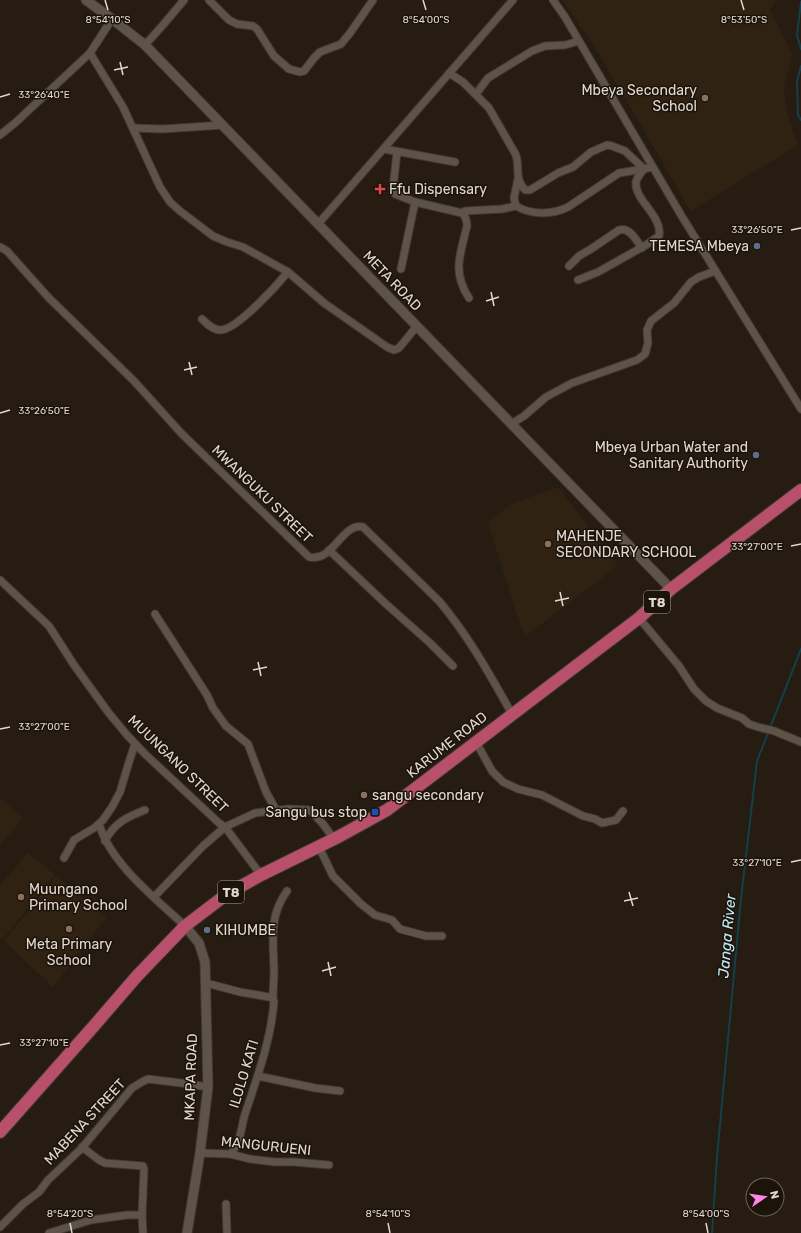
<svg xmlns="http://www.w3.org/2000/svg" width="801" height="1233" font-family="Rubik,sans-serif">
<rect width="100%" height="100%" fill="#261c12"/>
<g fill="#302213">
<path d="M562,0H776L770,10L793,55L784,86L786,110L798,145L691,211L598,52Z"/>
<path d="M558,487L618,565L526,636L520,625L488,523L511,504Z"/>
<path d="M0,798L23,818L0,845Z"/>
<path d="M28,853L55,875L3,939L0,937V885Z"/>
<path d="M56,876L107,917L53,987L4,941Z"/>
</g>
<g fill="none" stroke-linecap="round" stroke-linejoin="round">
<g stroke="#143f4c" stroke-width="2">
<path d="M801,2L797,35L801,49"/>
<path d="M801,66L797,81L798,115L801,120"/>
<path d="M712,1233L717,1157L741,899L757,761L801,649"/>
</g>
<g stroke="#403933" stroke-width="9">
<g id="minor">
<path d="M209,0L229,20L237,24L253,26L257,29L274,56L289,69L300,72L304,71L314,58L320,52L341,44L350,33L373,0"/>
<path d="M553,0L565,17L681,215L801,409"/>
<path d="M145,45L163,25L184,0"/>
<path d="M90,53L123,107L160,187L170,202L180,211L213,236L227,242L243,247L288,272L324,303L387,347L394,350L399,348L417,326"/>
<path d="M449,73L463,82L489,108L516,155C520,169 514,178 525,190H530L558,173L573,167L591,152L607,145L612,146L625,151L644,169L652,167"/>
<path d="M476,94L488,78L532,51L545,46L565,45L579,41"/>
<path d="M133,128L163,129L223,125"/>
<path d="M0,135L15,123L90,53L112,19"/>
<path d="M384,149L455,162"/>
<path d="M397,152L393,188L395,194L415,202L462,213C466,217 467,221 467,226C460,255 452,272 469,298"/>
<path d="M518,179L514,198L516,206C531,215 552,215 568,207L619,173L644,169"/>
<path d="M462,213L465,211L502,209L516,206"/>
<path d="M318,224L513,0"/>
<path d="M0,247L7,251L48,297L134,381L181,433L309,557C333,563 342,522 363,527L439,601C468,635 490,675 512,714"/>
<path d="M569,266L579,256L591,249L619,230C630,227 636,240 642,248"/>
<path d="M401,269L415,202"/>
<path d="M578,280L598,272L646,245L659,236C663,216 634,200 636,182C637,177 641,173 644,169"/>
<path d="M202,319C207,324 213,330 220,330C236,331 278,284 288,272"/>
<path d="M511,424L524,416L546,397L572,383L637,360L645,354L648,343L647,330L651,321L674,303L691,282L699,277L715,271"/>
<path d="M329,550L386,604L430,643L453,666"/>
<path d="M0,580L49,626L74,665L108,712L127,735L145,754L219,823L225,827L261,875"/>
<path d="M155,614L207,695L213,708L226,726L248,744L266,792L276,810"/>
<path d="M639,618L679,666L694,689L706,701L717,708L742,718L749,724L758,727L774,731L801,742"/>
<path d="M476,742L492,771L503,782L518,789L542,795L583,816L595,819L602,823L616,820L623,811"/>
<path d="M99,824C111,864 155,898 185,926"/>
<path d="M105,841C114,823 127,817 145,810"/>
<path d="M319,847L333,876L361,904L375,915L392,920L400,929L426,936H442"/>
<path d="M64,858L74,840L94,828L103,820L112,807L120,792L129,762L135,744"/>
<path d="M154,897L203,846L225,827L255,813L289,809L310,810L323,824L334,839"/>
<path d="M206,983L240,992L269,997L272,998L274,1001C271,1040 257,1078 245,1114C241,1127 241,1144 230,1154"/>
<path d="M273,999C273,989 274,979 274,968C273,939 269,916 287,891"/>
<path d="M258,1076L315,1088L340,1091"/>
<path d="M82,1147L99,1160L105,1163L143,1166L144,1169L142,1215L143,1233"/>
<path d="M200,1153L230,1154L250,1159L275,1162H294L329,1165"/>
<path d="M226,1204L227,1233"/>
<path d="M0,1227L23,1204L39,1192L48,1180L81,1149L132,1088L142,1082L148,1079L181,1083L208,1087"/>
<path d="M49,1233L91,1220L127,1215H142"/>
</g>
</g>
<g stroke="#403933" stroke-width="11">
<g id="tertiary">
<path d="M86,0L112,19L145,45L671,589"/>
<path d="M185,926L199,943L205,962L208,1087L200,1153L187,1233"/>
</g>
</g>
<g stroke="#403933" stroke-width="14">
<path id="trunk" d="M0,1132L93,1027L137,976L185,926L227,894L261,875L338,837L387,810L639,618L671,589L801,490"/>
</g>
<use href="#minor" stroke="#5e5348" stroke-width="7"/>
<use href="#tertiary" stroke="#5e5348" stroke-width="9"/>
<use href="#trunk" stroke="#b84f6b" stroke-width="12"/>
</g>
<path fill="none" stroke="#e0d9d2" stroke-width="1.5" d="M105,0L108,10M423,0L426,10M741,0L744,10M120,62L123,75M114,70L128,67M0,97L10,94M791,230L801,228M491,292L494,306M486,301L499,297M189,362L192,375M184,370L197,367M0,413L10,410M791,546L801,544M560,592L563,606M555,601L569,598M258,662L261,676M253,670L267,667M0,729L10,727M791,862L801,860M629,892L633,906M624,901L638,898M328,962L331,976M322,971L336,967M0,1045L10,1043M70,1223L72,1233M388,1223L390,1233M706,1223L708,1233"/>
<g fill="#8d6e63" stroke="#1c1309" stroke-width="1.5">
<circle cx="705" cy="98" r="4"/>
<circle cx="548" cy="544" r="4"/>
<circle cx="364" cy="795" r="4"/>
<circle cx="21" cy="897" r="4"/>
<circle cx="69" cy="929" r="4"/>
</g>
<path fill="#e0444e" stroke="#1c1309" stroke-width="1.5" d="M378 183h4v4h4v4h-4v4h-4v-4h-4v-4h4z"/>
<g fill="#5c6f8a" stroke="#1c1309" stroke-width="1.5">
<circle cx="757" cy="246" r="4"/>
<circle cx="756" cy="455" r="4"/>
<circle cx="207" cy="930" r="4"/>
</g>
<rect fill="#1a4fb4" stroke="#1c1309" stroke-width="1.5" x="371" y="808" width="8" height="8" rx="2"/>
<g text-anchor="middle" dominant-baseline="central" stroke-width="3" stroke-linejoin="round" paint-order="stroke">
<g fill="#1c1309" stroke="#a59e96" stroke-width="1">
<rect x="644" y="591" width="26" height="22" rx="3"/>
<rect x="218" y="881" width="26" height="22" rx="3"/>
</g>
<g font-size="13" font-weight="bold" fill="#e0d9d2">
<text x="657" y="602">T8</text>
<text x="231" y="892">T8</text>
</g>
<g font-size="14" fill="#e0d9d2" stroke="#1c1309" text-anchor="start">
<text x="697" y="90" text-anchor="end">Mbeya Secondary<tspan x="697" dy="16">School</tspan></text>
<text x="389" y="189">Ffu Dispensary</text>
<text x="749" y="246" text-anchor="end">TEMESA Mbeya</text>
<text x="748" y="447" text-anchor="end">Mbeya Urban Water and<tspan x="748" dy="16">Sanitary Authority</tspan></text>
<text x="556" y="536">MAHENJE<tspan x="556" dy="16">SECONDARY SCHOOL</tspan></text>
<text x="372" y="795">sangu secondary</text>
<text x="367" y="812" text-anchor="end">Sangu bus stop</text>
<text x="29" y="889">Muungano<tspan x="29" dy="16">Primary School</tspan></text>
<text x="215" y="930">KIHUMBE</text>
<text x="69" y="944" text-anchor="middle">Meta Primary<tspan x="69" dy="16">School</tspan></text>
</g>
<g font-size="14" fill="#e0d9d2" stroke="#1c1309">
<text transform="translate(392 281) rotate(46)">META ROAD</text>
<text transform="translate(262 494) rotate(44)">MWANGUKU STREET</text>
<text transform="translate(447 745) rotate(-38)">KARUME ROAD</text>
<text transform="translate(178 764) rotate(44)">MUUNGANO STREET</text>
<text transform="translate(244 1074) rotate(-73)">ILOLO KATI</text>
<text transform="translate(191 1077) rotate(-88)">MKAPA ROAD</text>
<text transform="translate(85 1122) rotate(-47)">MABENA STREET</text>
<text transform="translate(266 1146) rotate(6)">MANGURUENI</text>
</g>
<g font-size="15" font-style="italic" fill="#c0ecfa" stroke="#1c1309">
<text transform="translate(727 936) rotate(-85)">Janga River</text>
</g>
</g>
<g font-size="10" text-anchor="middle" fill="#e0d9d2" stroke="#1c1309" stroke-width="3" stroke-linejoin="round" paint-order="stroke">
<text x="108" y="23">8°54'10"S</text>
<text x="426" y="23">8°54'00"S</text>
<text x="744" y="23">8°53'50"S</text>
<text x="44" y="98">33°26'40"E</text>
<text x="757" y="233">33°26'50"E</text>
<text x="44" y="414">33°26'50"E</text>
<text x="757" y="550">33°27'00"E</text>
<text x="44" y="730">33°27'00"E</text>
<text x="757" y="866">33°27'10"E</text>
<text x="44" y="1046">33°27'10"E</text>
<text x="70" y="1217">8°54'20"S</text>
<text x="388" y="1217">8°54'10"S</text>
<text x="706" y="1217">8°54'00"S</text>
</g>
<g transform="translate(765 1197) rotate(77)"><circle r="19" fill="#1c1309" stroke="#6a6259"/>
<path d="M0-3L7 15L0 10L-7 15Z" fill="#fc86e4"/>
<text y="-6" font-size="11" font-weight="bold" text-anchor="middle" fill="#e0d9d2">N</text>
</g>
</svg>
